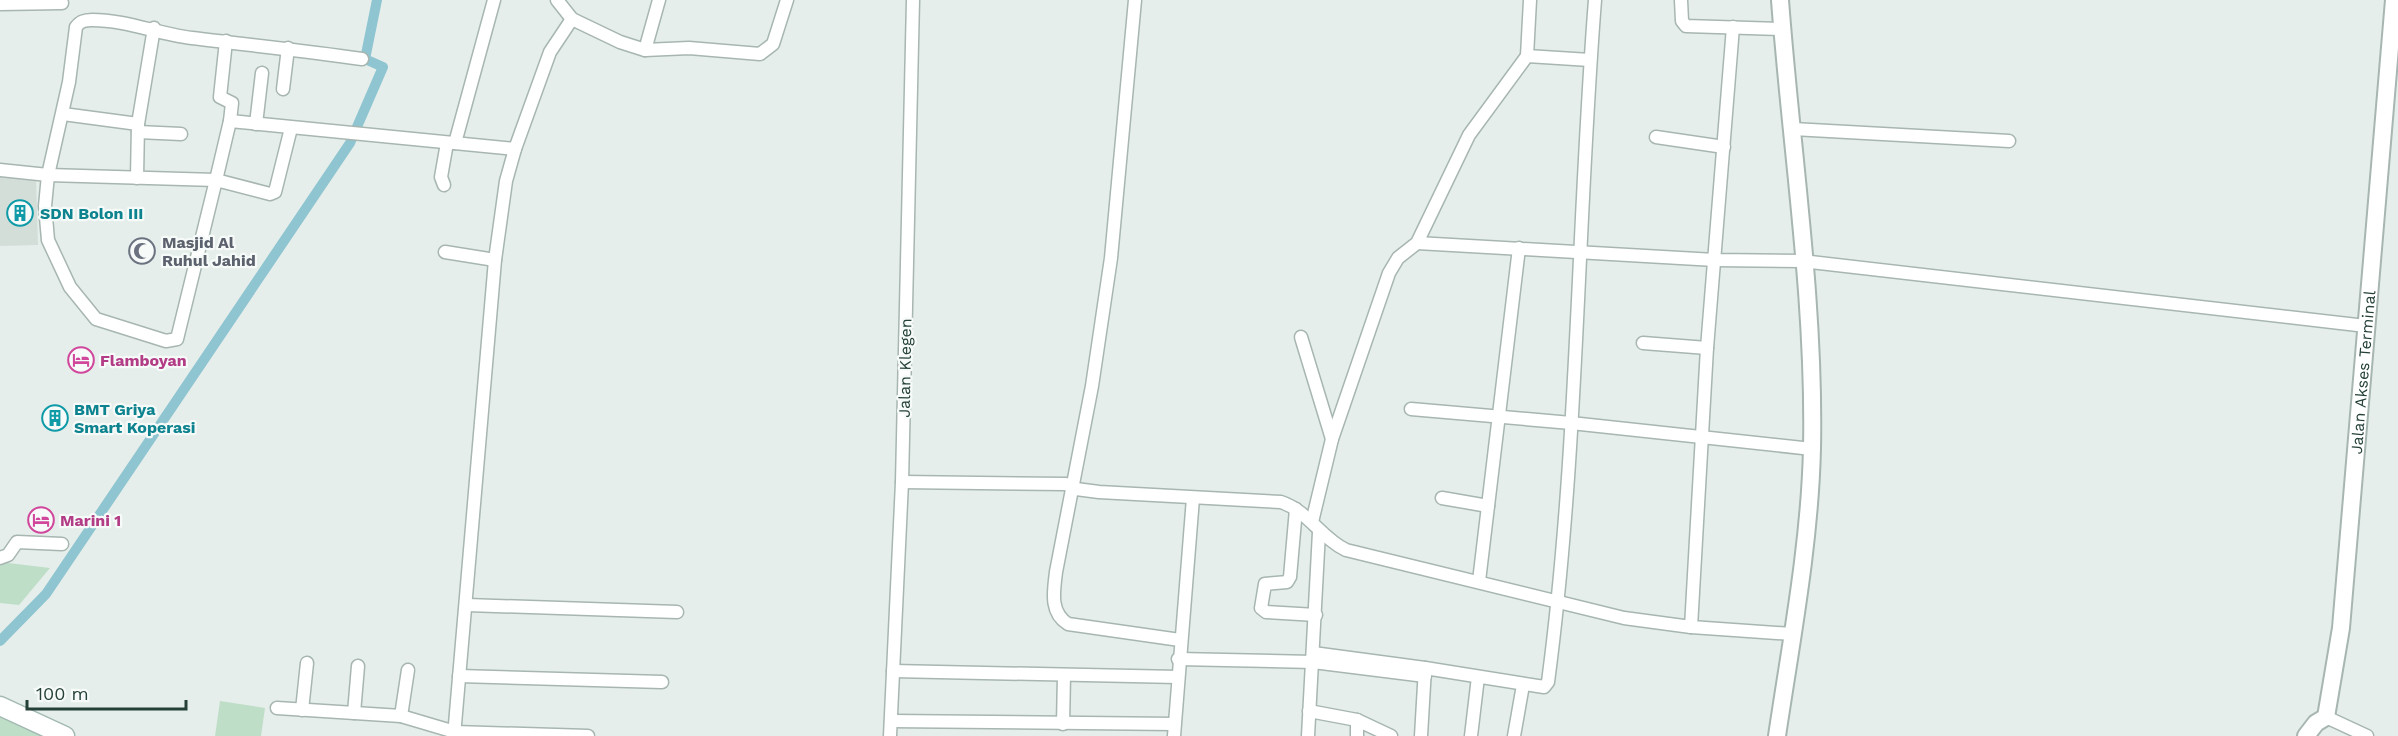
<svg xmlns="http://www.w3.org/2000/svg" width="2398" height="736" font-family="'Work Sans',sans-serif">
<rect width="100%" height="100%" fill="#e5eeea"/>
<path fill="#d3ded9" d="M0,174L36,177L38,245L0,246Z"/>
<g fill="#bfdec8">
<path d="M0,562L50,568L19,605L0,603Z"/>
<path d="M220,701L265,708L261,736H215Z"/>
<path d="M0,715L43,736H0Z"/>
</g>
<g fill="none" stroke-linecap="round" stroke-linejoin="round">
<path stroke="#8fc4d1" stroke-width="10" d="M0,641L46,594L350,143L383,67L365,59L377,0"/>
<g stroke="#a7b6b1" stroke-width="15">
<g id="minor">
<path d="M557,0L572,19"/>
<path d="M1135,0L1111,258L1092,386L1056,572C1054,590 1049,612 1068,624L1180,640"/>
<path d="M1530,0L1527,56L1590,60"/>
<path d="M1681,0L1682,21L1686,26L1782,29"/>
<path d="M0,4L62,3"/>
<path d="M226,41L220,97L232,103L230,121"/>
<path d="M645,50L659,0"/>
<path d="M283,89L288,48"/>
<path d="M63,114L138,124"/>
<path d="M256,124L262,73"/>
<path d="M291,128L275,192L270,194L216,180L177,339L166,341L96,319L70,287L48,240L45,206L48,175L69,82L76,27C80,21 85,20 92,20C126,20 158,34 192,38C249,45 306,51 362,59"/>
<path d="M1793,129L2009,141"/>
<path d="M138,132L181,134"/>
<path d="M1656,137L1724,147"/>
<path d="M455,143L494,0"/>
<path d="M0,170L48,175L216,180L230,121L515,149"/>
<path d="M137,178L138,124L154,28"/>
<path d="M444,185L441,177L447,143"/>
<path d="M1417,243L1715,260L1802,261L2366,326"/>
<path d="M445,252L495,260"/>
<path d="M1301,337L1332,439"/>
<path d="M1643,343L1707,348"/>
<path d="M1411,409L1571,423L1812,449"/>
<path d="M902,482L1066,484L1076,489L1099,492L1281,502C1308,511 1321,538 1346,550L1624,618L1691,627L1792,634"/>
<path d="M1442,498L1488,506"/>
<path d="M1296,509L1290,577L1287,582L1265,584L1261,608L1266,612L1316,615"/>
<path d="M1312,522L1332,439L1389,273L1398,258L1417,243L1469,135L1527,56"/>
<path d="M0,558L8,555L17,542L62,544"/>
<path d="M1479,581L1519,248"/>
<path d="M467,605L677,612"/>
<path d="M1691,627L1707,348L1733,27"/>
<path d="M1313,653L1425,668L1421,736"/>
<path d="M1178,659L1313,662L1425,676"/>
<path d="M1425,668L1544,687L1548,682C1578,456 1577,227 1595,0"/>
<path d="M893,671L1178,677"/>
<path d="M459,676L662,682"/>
<path d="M277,708L401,716L455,732L588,736"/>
<path d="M302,710L307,663"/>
<path d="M1309,711L1357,720"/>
<path d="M354,713L358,666"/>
<path d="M401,716L408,670"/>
<path d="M2326,717L2367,736"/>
<path d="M891,721L1174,724"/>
<path d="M1063,724L1064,675"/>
<path d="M454,736L495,260L506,181L515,149L550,52L572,19L620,42L645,50L689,48L760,54L773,44L787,0"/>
<path d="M890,736L902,482L913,0"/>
<path d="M1174,736L1193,498"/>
<path d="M1308,736L1319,532"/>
<path d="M1357,736V720L1391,736"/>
<path d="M1471,736L1478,677"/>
<path d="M1514,736L1523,685"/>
</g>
</g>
<g stroke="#a7b6b1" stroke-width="20">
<g id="tertiary">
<path d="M1777,736C1791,642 1810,543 1812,448C1815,298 1791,149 1780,0"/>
<path id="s1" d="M2306,736L2316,723L2326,717L2341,628L2394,0"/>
</g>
</g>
<g stroke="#a3b9b3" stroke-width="21">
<path id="secondary" d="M0,706L65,736"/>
</g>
<use href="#minor" stroke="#fff" stroke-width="12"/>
<use href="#tertiary" stroke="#fff" stroke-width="16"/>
<use href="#secondary" stroke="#fff" stroke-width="18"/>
</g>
<defs>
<g id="building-ring" transform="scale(1.35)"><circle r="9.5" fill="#f6faf8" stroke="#0f9aa8" stroke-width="1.5"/><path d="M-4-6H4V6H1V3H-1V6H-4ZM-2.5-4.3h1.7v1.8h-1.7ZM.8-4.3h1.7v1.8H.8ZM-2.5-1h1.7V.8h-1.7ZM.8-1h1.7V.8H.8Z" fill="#0f9aa8"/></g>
<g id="mosque-ring" transform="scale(1.35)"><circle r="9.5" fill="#f6faf8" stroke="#6b7280" stroke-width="1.5"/><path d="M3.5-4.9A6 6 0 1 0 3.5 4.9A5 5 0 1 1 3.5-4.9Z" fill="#6b7280"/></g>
<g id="hotel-ring" transform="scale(1.35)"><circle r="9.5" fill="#f6faf8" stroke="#d1479c" stroke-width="1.5"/><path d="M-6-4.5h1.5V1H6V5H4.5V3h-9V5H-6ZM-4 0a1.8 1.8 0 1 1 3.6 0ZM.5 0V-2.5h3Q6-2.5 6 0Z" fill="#d1479c"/></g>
</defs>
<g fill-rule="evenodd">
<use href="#building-ring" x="20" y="213"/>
<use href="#mosque-ring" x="142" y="251"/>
<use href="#hotel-ring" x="81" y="360"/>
<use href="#building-ring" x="55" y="418"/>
<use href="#hotel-ring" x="41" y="520"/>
</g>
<g text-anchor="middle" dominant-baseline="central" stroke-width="4.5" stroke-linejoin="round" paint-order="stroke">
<g font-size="16" font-weight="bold" fill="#0d838f" stroke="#f6faf8" text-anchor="start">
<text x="40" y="213">SDN Bolon III</text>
<text x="74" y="409">BMT Griya<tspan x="74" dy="18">Smart Koperasi</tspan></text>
</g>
<g font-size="16" font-weight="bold" fill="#5b616d" stroke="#f6faf8" text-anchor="start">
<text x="162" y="242">Masjid Al<tspan x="162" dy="18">Ruhul Jahid</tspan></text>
</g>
<g font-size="16" font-weight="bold" fill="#b23c85" stroke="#f6faf8" text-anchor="start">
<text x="100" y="360">Flamboyan</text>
<text x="60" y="520">Marini 1</text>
</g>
<g font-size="16" fill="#244039" stroke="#f6faf8">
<text transform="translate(905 368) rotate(-89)">Jalan Klegen</text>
<text stroke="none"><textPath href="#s1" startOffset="375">Jalan Akses Terminal</textPath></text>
</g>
</g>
<path d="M27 700v9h159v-9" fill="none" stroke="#244039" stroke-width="3"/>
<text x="36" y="700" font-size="18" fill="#244039" stroke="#f6faf8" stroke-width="4.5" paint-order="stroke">100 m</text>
</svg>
